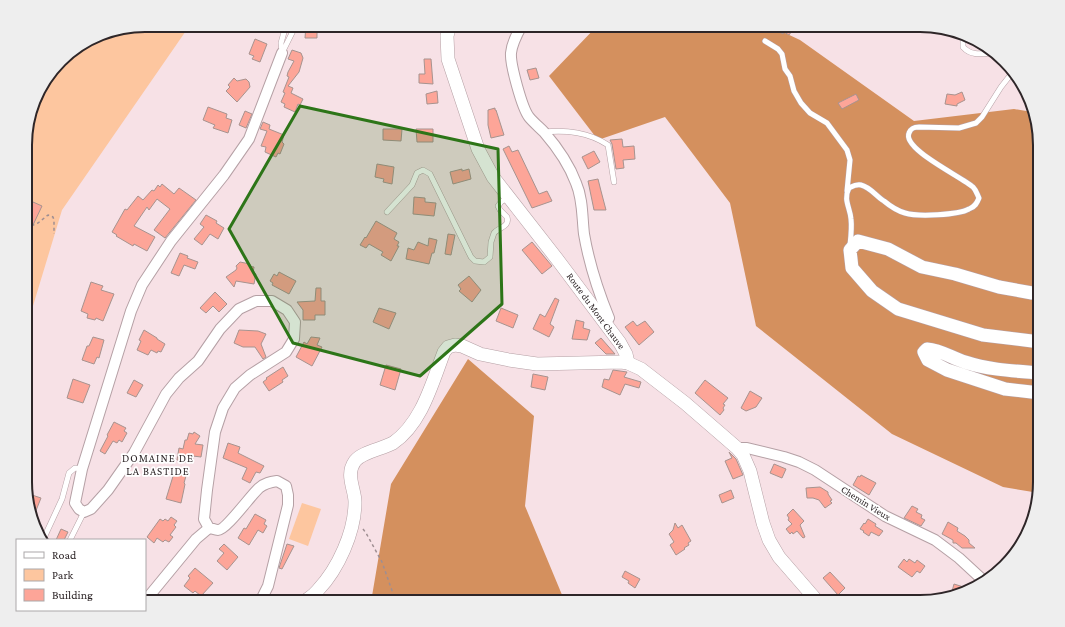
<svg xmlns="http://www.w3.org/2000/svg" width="1065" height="627" font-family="'Crimson Pro',serif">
<rect width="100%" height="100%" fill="#f7e1e6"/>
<g fill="#fdc69f">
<path d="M145,25H190L62,210L26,329V129L37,91L66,55L99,34Z"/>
<path d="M302,503L321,509L308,546L289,539Z"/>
</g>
<g fill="#d4905e">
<path d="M598,25H768L800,40L914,121L1014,109L1032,112L1040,137L1039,493L1003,487L892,434L756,326L730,203L665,117L598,140L549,76Z"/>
<path d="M468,359L534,416L525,506L565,602H371L391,484Z"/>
</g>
<g fill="#fda598" stroke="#a7938f">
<path d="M306,25H317V38H305Z"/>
<path d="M409,25H430L427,32L409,26Z"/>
<path d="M766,25H788L794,28L789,35L784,32L783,34Z"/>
<path d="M255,39L267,44L260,62L252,59L254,56L249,54Z"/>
<path d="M292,50L301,53L303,58L299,72L288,86L293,88L291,93L303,99L300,105L298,104L295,112L284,107L285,104L281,102L285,93L283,92L289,77L287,76L288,72L294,61L288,59Z"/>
<path d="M424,59H431L433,84L419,83V74H425Z"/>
<path d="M536,68L539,78L530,80L527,70Z"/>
<path d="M234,78L237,81L246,79L249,82L250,87L237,102L226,91L230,87L228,85Z"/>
<path d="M437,91L438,103L427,104L426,94Z"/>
<path d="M962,92L965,100L957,104V106L945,104L947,94L955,95Z"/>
<path d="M856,94L859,100L842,109L838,103Z"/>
<path d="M208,107L227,114L226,118L232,120L228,133L213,128L215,125L203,120Z"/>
<path d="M495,108V110H496L504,135L491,138L488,125V110Z"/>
<path d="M245,111L252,114L246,128L239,125Z"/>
<path d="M263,122L270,125L269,129L284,135L282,142L284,144L280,154L278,153L276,157L265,152L266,147L261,146L267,131L260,129Z"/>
<path d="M383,129H402L401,141L383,140Z"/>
<path d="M416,129H433V142H417Z"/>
<path d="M622,139L623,147L634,146L635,159L623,160L624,168L616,169L612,144L610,140Z"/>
<path d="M509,146L512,152L518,150L539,194L547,191L552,201L532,208L503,149Z"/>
<path d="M594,151L600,162L588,169L582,157Z"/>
<path d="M377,164L394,167L392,184L383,182L384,179L375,177Z"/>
<path d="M462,169V171L469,169L471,179L453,184L450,172Z"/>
<path d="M598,179L601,191L606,210H594L588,181Z"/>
<path d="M162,184L174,194L179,188L196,200L165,238L154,230L170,209L157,199L149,210L147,207L134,226L155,237L147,251L134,244L133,246L116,236L117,235L112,232L125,209L127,210L138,196L143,200L152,190L154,191L158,185L160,187Z"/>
<path d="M414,197L425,198V202L436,203L434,216L413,214Z"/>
<path d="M33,202L42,206L33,225L26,222V218Z"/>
<path d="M206,215L217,221L216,223L224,228L218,239L210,234L202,245L194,239L204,227L200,224Z"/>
<path d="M376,221L397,233L394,239L399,242L397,246H399L391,261L381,255L383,252L369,244L366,248L360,245L365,237L366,238Z"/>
<path d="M448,234L455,235L451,255L445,254Z"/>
<path d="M429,238L437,240L434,253H432L429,264L406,259L408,248L414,250L418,242L428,246Z"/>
<path d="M532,242L552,266L542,274L522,250Z"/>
<path d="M180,253L188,256L187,258L198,262L195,269L184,265L179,276L171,273Z"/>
<path d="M240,262L250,264L249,266L254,267L253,273L256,274L254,284L236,281L234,287L226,277L236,270L237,268L236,266Z"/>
<path d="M279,272L296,281L289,294L272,285L273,283L270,281L274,274L277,276Z"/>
<path d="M469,276L481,290L472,302L459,291L461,289L458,285Z"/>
<path d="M91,282L103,286L101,290L114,294L103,321L96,318L95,320L87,318L88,314L81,311Z"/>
<path d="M316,288H321V301H325V315H315V320H303V310L297,302L315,301Z"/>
<path d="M215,292L227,304L219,312L213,306L206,313L200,308Z"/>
<path d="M555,298L559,300L550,324L554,327L549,337L533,329L540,314L545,317Z"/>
<path d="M379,308L396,313L389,329L373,322Z"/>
<path d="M501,308L518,315L513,328L496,321Z"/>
<path d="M576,320L584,322L583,328L590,330L587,340L572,339Z"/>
<path d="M633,321L637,326L645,321L654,332L639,345L625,327Z"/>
<path d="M144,330L157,338V339L165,344L161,352L158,351L157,353L151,350L148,355L137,350L141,341L139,340Z"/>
<path d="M239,330L258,331L266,334L261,344L266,357L263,359L255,347H243L234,343Z"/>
<path d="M93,337L104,340L99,358L97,357L94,364L82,360L87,346H89Z"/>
<path d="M311,337L320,338L317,345L322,347L312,366L296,357L304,342L307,344Z"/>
<path d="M601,338L615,354H606L595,343Z"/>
<path d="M386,365L401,369L395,390L380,385Z"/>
<path d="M283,367L288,376L282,380L283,382L269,391L263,382L267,379L266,378Z"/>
<path d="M613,370L627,372L624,377L641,382L639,388L625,384L620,395L602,387L604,379L609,380Z"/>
<path d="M533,374L548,377L545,390L531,387Z"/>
<path d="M73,379L90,385L83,403L67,398Z"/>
<path d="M134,380L143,385L136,397L127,393Z"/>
<path d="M705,380L728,398L723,404L725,405L723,408L724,410L720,415L695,393Z"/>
<path d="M750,391L762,398L756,407L746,411L741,408Z"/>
<path d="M114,422L126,428L124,431L127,433L122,442L119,440L117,443L113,441L105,454L100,451L108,436L107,435Z"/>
<path d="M194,432L200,436L195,444L203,445L201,457L193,456L192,463L177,460L179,448L183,449L185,440H187L189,433L193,434Z"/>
<path d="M228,443L240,447L238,453L264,466L260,473L256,472L250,483L242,479L247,468L223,458Z"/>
<path d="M729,452L736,459L743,475L733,479L725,461L732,458Z"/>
<path d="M774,464L786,469L782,478L770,473Z"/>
<path d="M174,473L186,476L184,483L185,484L184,489L181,503L166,499Z"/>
<path d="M861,475L876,483L869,495L853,485L858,476L860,477Z"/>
<path d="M820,487L828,492V494L832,500L830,501L832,503L825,508L819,500L813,498H807L806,488Z"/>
<path d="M731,490L734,498L722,503L719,495Z"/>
<path d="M32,495L41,498L33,518L29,505Z"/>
<path d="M912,506L918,509L916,512L922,515L921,518L925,520L921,526L904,518Z"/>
<path d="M793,509L804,521L800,525L805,537L803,538L797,531L793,534L792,532L790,534L786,529L792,524L788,520L789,518L787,515Z"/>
<path d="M255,514L266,520L264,524L267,526L263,533L258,530L249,545L238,538L244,528L246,529Z"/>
<path d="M171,517L177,521L174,525L176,527L170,535L173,537L169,542L165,540L163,542L157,538L154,543L147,537L160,519L163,521L165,519L168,521Z"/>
<path d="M868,519L876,524L875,526L883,531L879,536L871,532L869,536L863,532L864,531L860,529L864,523L865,524Z"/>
<path d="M948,522L958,528L957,531L965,536L969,540V543L975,548H962L956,543H953V540L942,534Z"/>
<path d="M675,523L678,528L682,525L691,541L688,543L689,545L684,548L685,549L676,555L670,545L674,542L669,534L673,530Z"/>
<path d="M61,529L68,532L64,540H56Z"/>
<path d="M224,544L238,557L227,570L217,561L224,553L219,549Z"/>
<path d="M287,544L294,546L282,569L279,568Z"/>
<path d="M904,559L907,562L909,559L915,563L917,560L925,566L920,573L917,571L912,577L898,567Z"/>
<path d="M195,568L213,583L201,596L195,591L193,593L184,586L190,578L188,576Z"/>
<path d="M625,571L640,579L635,588L628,583L629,581L622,577Z"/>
<path d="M830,572L845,588L838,595L823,578Z"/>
<path d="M954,584L970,589L951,595Z"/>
</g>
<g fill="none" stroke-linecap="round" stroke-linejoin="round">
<g stroke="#b5a0a5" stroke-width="6">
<g id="service">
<path d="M963,37V47C971,56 981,54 992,53"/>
<path d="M765,41L778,49L782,54L785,69L790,76L794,91L801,103L810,113L827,123L847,150L850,160L847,191"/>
<path d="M282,52L281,43L286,25"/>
<path d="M282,53L296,25"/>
<path d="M544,132C567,130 588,132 608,145L614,182"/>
<path d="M387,212L412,185L417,173L423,170L430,174L471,257L475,261L484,262L490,257L491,242L494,233C499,227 510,227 507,217L500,210L498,206L501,202L509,197"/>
<path d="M850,245C851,236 852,228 851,219C850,207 843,200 849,188C853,186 856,184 861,185C870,187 876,196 884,201C890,206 898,211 905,213C918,217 958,215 969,209C975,207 977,203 979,198C977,194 976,190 973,187C962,177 902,149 909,133C911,128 914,127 919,127L959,128L976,123L982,117L1001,87L1012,73"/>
<path d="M43,540L62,499L69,473L75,468L82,469"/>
<path d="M70,540L84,512"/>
</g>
</g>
<g stroke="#b5a0a5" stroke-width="12">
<g id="minor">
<path d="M522,25C517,34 512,43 511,53C510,64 522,108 529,117C533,122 539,127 544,132C557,147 569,164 576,183C583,199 582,217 584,234C589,263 598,291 609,318L606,323"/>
<path d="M737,448H747L784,457L799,462L815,470L885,516L935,540L959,558L985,582"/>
<path d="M145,601L196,539L209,528"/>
<path d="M260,602L268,586L288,505V495L286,486L277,481C270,482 265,483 259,488C251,495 226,530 218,530C215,530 211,528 209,528L204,519L207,490L215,432L223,408L235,388L250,375L286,352L294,339L295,322L287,310L272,301H256L239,309L220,329L198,361L179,378L166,394L134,453L108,490L91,509L84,512L79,509L75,503L82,469L131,311L142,285L171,241L224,175L249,139L282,53"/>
</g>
</g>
<g stroke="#b5a0a5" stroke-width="14">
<g id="tertiary">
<path d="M450,25L447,36L448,59L478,149L493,177L557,259L620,343L626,354L628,363"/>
<path d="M1040,290L1032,293L999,287L955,274L922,267L888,249L858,241L850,250L852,268L872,291L898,309L983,335L1040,342"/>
<path d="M1040,373C1015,371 989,370 965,362C952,358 941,350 927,349L924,352L928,360L947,370L1005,389L1040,393"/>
<path d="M304,602C309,598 314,595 318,590C338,569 355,532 355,502C355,489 345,475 355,461C362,452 382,449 393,443C422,423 432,383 444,352L448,347L455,345L462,346L480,354L509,360L537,364L621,362L628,363L641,369L685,403L737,448L743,455L750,471L763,523L769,540L779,557L818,602"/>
</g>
</g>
<g stroke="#9e8e92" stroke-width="1.5" stroke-dasharray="3 3" stroke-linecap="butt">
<path d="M26,228L38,223L48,215L53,217L54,220V234"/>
<path d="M363,529L366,533L382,562L396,602"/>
</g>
<use href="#service" stroke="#fff" stroke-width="5"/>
<use href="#minor" stroke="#fff" stroke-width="10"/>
<use href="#tertiary" stroke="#fff" stroke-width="13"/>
</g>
<path fill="#2d7518" fill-opacity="0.2" stroke="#2d7518" stroke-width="3" stroke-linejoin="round" d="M300,106L498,149L502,304L420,376L293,343L229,229Z"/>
<g text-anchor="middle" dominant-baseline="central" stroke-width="3.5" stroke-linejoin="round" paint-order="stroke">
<g font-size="10" fill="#2e2628" stroke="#fff">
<text transform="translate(596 311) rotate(54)">Route du Mont Chauve</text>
<text transform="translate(866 503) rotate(32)">Chemin Vieux</text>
</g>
<g font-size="11" letter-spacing="1" fill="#2e2628" stroke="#fff">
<text x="158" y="458">DOMAINE DE<tspan x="158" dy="13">LA BASTIDE</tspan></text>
</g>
</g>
<path d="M0 0H1065V627H0ZM145 32H920A113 113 0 0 1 1033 145V482A113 113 0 0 1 920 595H145A113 113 0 0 1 32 482V145A113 113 0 0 1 145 32Z" fill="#eee" fill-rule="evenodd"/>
<path fill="none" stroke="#2e2628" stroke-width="2" d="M145 32H920A113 113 0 0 1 1033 145V482A113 113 0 0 1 920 595H145A113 113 0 0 1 32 482V145A113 113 0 0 1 145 32Z"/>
<rect x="16" y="539" width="130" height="72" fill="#ffffff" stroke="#aba8a9"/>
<rect x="24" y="552" width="20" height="6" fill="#ffffff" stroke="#aba8a9"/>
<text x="52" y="559" font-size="12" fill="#2e2628">Road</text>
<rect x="24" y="569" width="20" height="12" fill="#fdc69f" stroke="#aba8a9"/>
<text x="52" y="579" font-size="12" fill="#2e2628">Park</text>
<rect x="24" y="589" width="20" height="12" fill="#fda598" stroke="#aba8a9"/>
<text x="52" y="599" font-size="12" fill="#2e2628">Building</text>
</svg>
